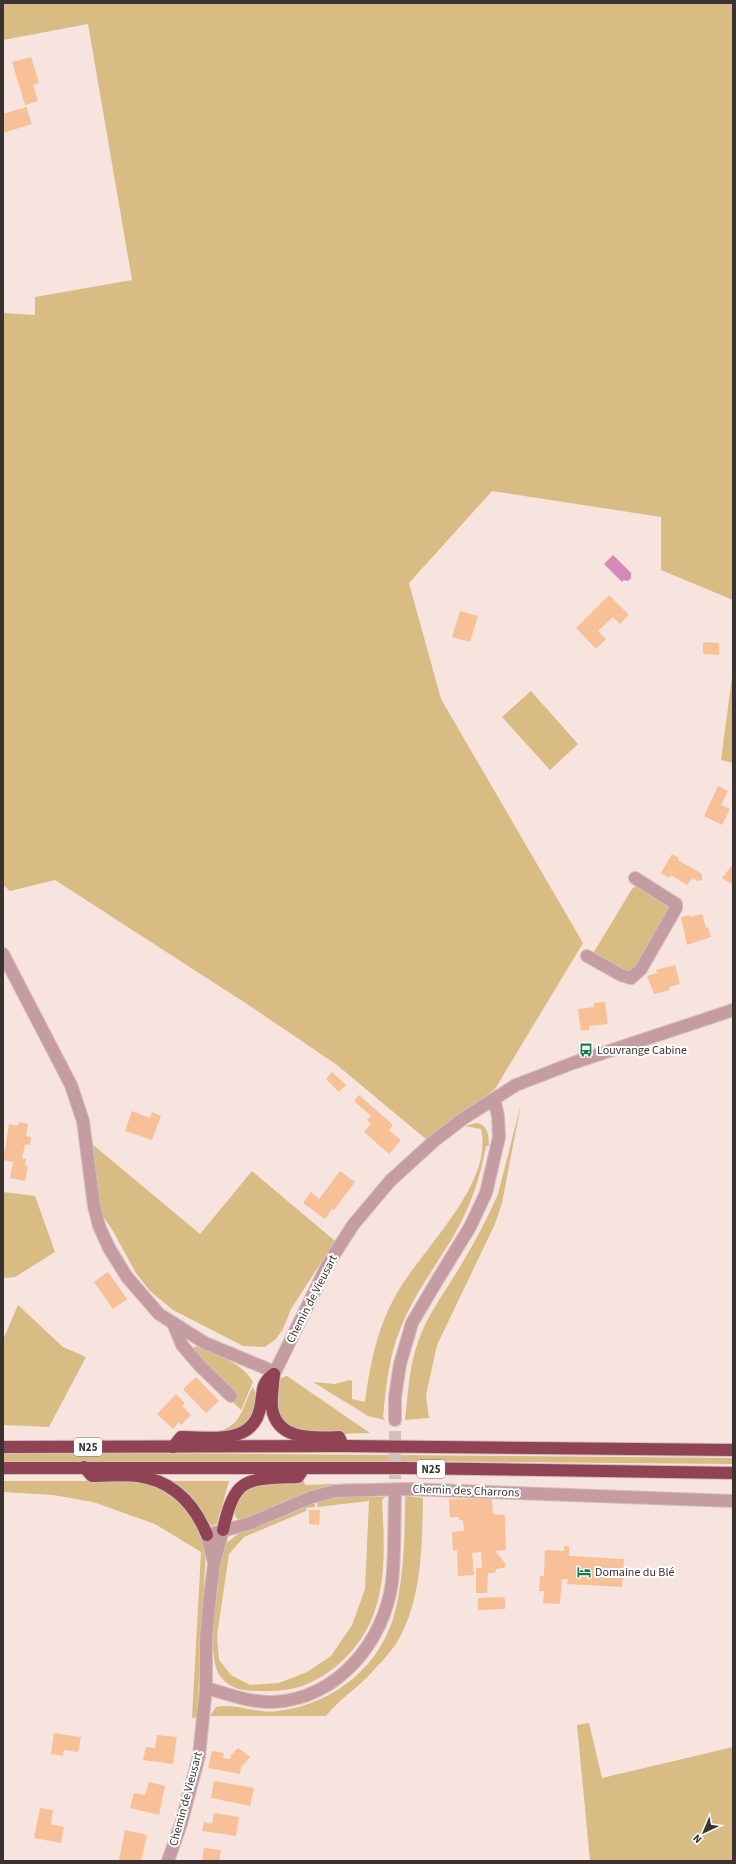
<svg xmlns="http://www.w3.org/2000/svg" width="736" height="1864" font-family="'Source Sans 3',sans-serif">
<rect width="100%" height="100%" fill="#f7e4df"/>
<g fill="#d8bc84">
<path d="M3,3H733V600L661,570V517L492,491L409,583L441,699L583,943L495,1089L427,1140L337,1065L250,1006L55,880L10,891L3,885V313L35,315V297L132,280L88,24L3,40Z"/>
<path d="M733,670V763L721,760Z"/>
<path d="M531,691L578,744L550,770L502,717Z"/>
<path d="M636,886H641L668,900L670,908L637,967L627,973L596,956L594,952L632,889Z"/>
<path d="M521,1104L502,1203L495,1224L437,1345L426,1395L429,1418L405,1420C408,1394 409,1367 418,1342C426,1318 442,1296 455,1275C471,1249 486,1222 498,1194Z"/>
<path d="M476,1123C488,1124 489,1136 489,1146H486C480,1179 470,1208 453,1237C435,1267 414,1295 401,1327C389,1356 386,1387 383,1417L385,1420L368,1416L313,1382L335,1384L350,1380L352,1381V1399L365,1402C370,1365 377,1328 396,1295C421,1249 494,1185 481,1129L465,1126Z"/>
<path d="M92,1144L200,1234L252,1171L335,1241L291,1309L283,1329L276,1339L265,1347L243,1346L173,1310L150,1291L136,1273L113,1231L99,1210Z"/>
<path d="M3,1192L35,1196L55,1252L15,1277L3,1278Z"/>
<path d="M18,1305L63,1347L86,1357L49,1427L3,1425V1340Z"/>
<path d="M196,1346C216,1355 242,1362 253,1382L241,1410L231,1400L192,1349Z"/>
<path d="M287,1376L370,1433C340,1433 273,1444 277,1396C278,1390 278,1384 281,1378Z"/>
<path d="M253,1387C256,1395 256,1400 254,1408C249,1428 232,1431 214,1432C243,1428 241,1407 253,1387Z"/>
<path d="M94,1453L390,1455V1462L3,1461V1454Z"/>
<path d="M400,1455L733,1458V1464L400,1461Z"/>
<path d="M3,1481H136L149,1484L165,1491L180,1501L190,1512L206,1548L197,1717L192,1718L201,1552L155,1524L93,1502L53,1495L3,1492Z"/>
<path d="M171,1481H229L217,1524L212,1526L207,1524L169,1482Z"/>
<path d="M304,1481L305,1485L362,1483V1487L246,1521L237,1519L233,1511C236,1505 239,1499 243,1494C257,1479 286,1482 304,1481Z"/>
<path d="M407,1496L423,1498C422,1546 422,1602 396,1644C389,1654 380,1663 372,1672C358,1688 339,1699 326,1716H210L216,1707C237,1703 255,1714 278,1711C335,1704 383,1665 396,1608C404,1572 405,1534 405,1497Z"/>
<path d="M343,1497H385L382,1500C384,1538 387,1580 373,1616C360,1649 332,1676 299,1687C286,1691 273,1691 260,1691C244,1691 231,1690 220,1676C205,1655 217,1571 224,1545L239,1533L315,1502V1507L306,1508V1511L244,1537L229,1554L217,1636L219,1660L231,1675L250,1685L279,1683L307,1672L331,1656L352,1625L365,1589L369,1501L317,1507L318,1501Z"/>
<path d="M589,1723L602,1778L733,1747V1861H590L577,1725Z"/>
</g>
<path fill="#d38ab7" d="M613,555L631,573V578L628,581L624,580L622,582L604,564Z"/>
<g fill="#f7c096">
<path d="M31,57L39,83L33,85L38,101L25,105L12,62Z"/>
<path d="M26,107L32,124L3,133V114Z"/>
<path d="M609,595L629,615L620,624L613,617L598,631L606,639L596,649L576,628Z"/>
<path d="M460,611L478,616L470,642L452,637Z"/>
<path d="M703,642L719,643V655L703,654Z"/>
<path d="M718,786L728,791L721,805L730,809L722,825L704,816Z"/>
<path d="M672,854L679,858L678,860L702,874V880L698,881L692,878L687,885L671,875L669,878L661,873Z"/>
<path d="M733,864V884H732L722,878Z"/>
<path d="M702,914L706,928L708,927L711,937L687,945L681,917L689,915L690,917Z"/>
<path d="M675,965L680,984L669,987L670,990L654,994L647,976L657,973L656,970Z"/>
<path d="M605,1002L608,1024L589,1026V1030L581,1031L578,1009L594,1007V1003Z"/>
<path d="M332,1072L346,1085L339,1092L326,1079Z"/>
<path d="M359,1095L393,1125L389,1130L401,1140L389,1154L364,1132L371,1124L367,1120L371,1116L354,1101Z"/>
<path d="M132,1111L150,1118L152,1112L161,1116L152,1140L125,1131Z"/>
<path d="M19,1122L28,1124L26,1136L31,1137L30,1145L25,1144L22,1158L26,1159L25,1166L28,1167L25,1181L10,1178L13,1162L3,1160V1150H5L9,1124L18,1126Z"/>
<path d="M340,1171L355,1182L334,1210L332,1209L325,1219L303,1203L311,1192L319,1199Z"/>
<path d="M108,1272L127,1299L113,1309L94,1282Z"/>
<path d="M196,1377L219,1401L206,1413L183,1389Z"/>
<path d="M176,1394L185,1403L182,1406L191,1415L181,1425L179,1422L173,1429L157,1414Z"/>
<path d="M492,1498L493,1514L505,1515L506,1550L495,1551L505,1563V1568L504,1567V1568L496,1569L495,1573H488L487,1593H476V1568H482L481,1552L472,1553L474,1575L458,1576L457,1550L453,1551L452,1532L464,1531L463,1520H459V1517H450L449,1499Z"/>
<path d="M309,1510H320L319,1525L309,1524Z"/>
<path d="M564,1546H569V1556L624,1559L622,1587L567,1584L568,1579H562L560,1604L543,1603L544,1591H539L540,1576H544L545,1550L564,1551Z"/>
<path d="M505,1597V1609L478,1610V1598Z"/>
<path d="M54,1733L81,1737L78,1752L64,1750L63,1756L51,1754Z"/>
<path d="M157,1735L177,1737L173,1764L143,1760L146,1747L155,1748Z"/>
<path d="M238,1748L250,1757L241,1767L240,1774L208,1768L212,1751L224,1753L223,1758L230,1759L231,1755Z"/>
<path d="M214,1781L254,1788L250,1806L211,1798Z"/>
<path d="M149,1782L165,1786L159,1815L130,1808L134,1793L145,1795Z"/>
<path d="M40,1808L53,1810L51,1824L64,1827L61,1843L34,1838Z"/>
<path d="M214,1813L239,1817L236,1836L202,1831L204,1822L212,1824Z"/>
<path d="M125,1830L147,1835L141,1861L119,1860Z"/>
<path d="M204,1848L221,1850L219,1861H202Z"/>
</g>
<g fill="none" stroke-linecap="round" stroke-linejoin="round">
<path stroke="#d1c0bc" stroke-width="12" stroke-dasharray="12 6" stroke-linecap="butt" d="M395,1497V1420"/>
<g stroke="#d1c0bc" stroke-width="14">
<g id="minor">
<path d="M3,954L71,1085L83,1121L94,1206L99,1226L109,1248L127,1277L159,1314L205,1343L275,1372"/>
<path d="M587,956L621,975L631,978L641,969L676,908V904L635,878"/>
<path d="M173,1323L182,1345L200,1366L231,1396"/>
<path d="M274,1374L328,1264L353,1225L390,1181L434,1141L464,1118L516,1085L573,1063L733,1010"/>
<path d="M395,1420V1397L400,1364L412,1323L438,1279L470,1227L486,1193L499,1137L498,1116L494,1099"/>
<path d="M214,1563L207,1535L248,1524L312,1497L335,1491L405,1489L733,1501"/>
<path d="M206,1688C228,1694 251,1703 274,1702C338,1698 384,1642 392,1582C395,1554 394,1525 395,1497"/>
<path d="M168,1861L181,1824L199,1756L206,1688V1638L210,1596L214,1563L223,1530"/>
</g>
</g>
<g stroke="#d1c0bc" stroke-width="14">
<g id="highway">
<path d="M274,1374C273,1385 271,1397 272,1408C277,1441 314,1438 339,1437L343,1446"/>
<path d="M3,1447L343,1446L733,1450"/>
<path d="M173,1447L181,1437C213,1437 256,1446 261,1403C263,1389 262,1382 274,1374"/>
<path d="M84,1467L92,1476C107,1476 123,1474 138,1476C173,1481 194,1503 207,1535"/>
<path d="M3,1468H405L733,1473"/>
<path d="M223,1530C235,1476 246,1479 298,1477L303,1469"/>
</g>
</g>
<use href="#minor" stroke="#c49ca2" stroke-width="12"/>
<use href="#highway" stroke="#904354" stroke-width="12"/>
</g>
<defs>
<g id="bus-bare" transform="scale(1.08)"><path d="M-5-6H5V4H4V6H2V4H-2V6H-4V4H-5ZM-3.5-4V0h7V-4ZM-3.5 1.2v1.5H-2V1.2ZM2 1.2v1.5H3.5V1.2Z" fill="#17784e" stroke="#fff" stroke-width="2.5" paint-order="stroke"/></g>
<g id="hotel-bare" transform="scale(1.08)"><path d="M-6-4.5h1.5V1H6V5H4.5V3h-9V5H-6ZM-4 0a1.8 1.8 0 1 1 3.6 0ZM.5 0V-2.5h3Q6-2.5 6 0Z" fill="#17784e" stroke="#fff" stroke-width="2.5" paint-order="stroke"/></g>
</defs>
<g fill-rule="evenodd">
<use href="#bus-bare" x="586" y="1050"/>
<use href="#hotel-bare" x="584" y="1572"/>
</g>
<g text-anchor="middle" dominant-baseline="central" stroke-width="4" stroke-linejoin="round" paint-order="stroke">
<g fill="#fff" stroke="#74706e" stroke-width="1">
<rect x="74" y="1438" width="28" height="18" rx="3"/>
<rect x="417" y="1460" width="28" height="18" rx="3"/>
</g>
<g font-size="11" font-weight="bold" fill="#393230">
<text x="88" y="1447">N25</text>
<text x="431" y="1469">N25</text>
</g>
<g font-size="12" fill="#393230" stroke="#fff" text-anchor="start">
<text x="597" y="1050">Louvrange Cabine</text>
<text x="595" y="1572">Domaine du Blé</text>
</g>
<g font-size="12" fill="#393230" stroke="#fff">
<text transform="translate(312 1299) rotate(-63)">Chemin de Vieusart</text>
<text transform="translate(466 1491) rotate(2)">Chemin des Charrons</text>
<text transform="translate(186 1799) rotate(-75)">Chemin de Vieusart</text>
</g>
</g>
<rect width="736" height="1864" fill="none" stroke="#393230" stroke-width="8"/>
<g transform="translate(704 1832) rotate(224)" stroke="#ffffff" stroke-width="3" paint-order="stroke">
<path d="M0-3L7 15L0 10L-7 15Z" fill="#393230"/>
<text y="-6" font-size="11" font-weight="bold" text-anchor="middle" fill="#393230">N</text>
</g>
</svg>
